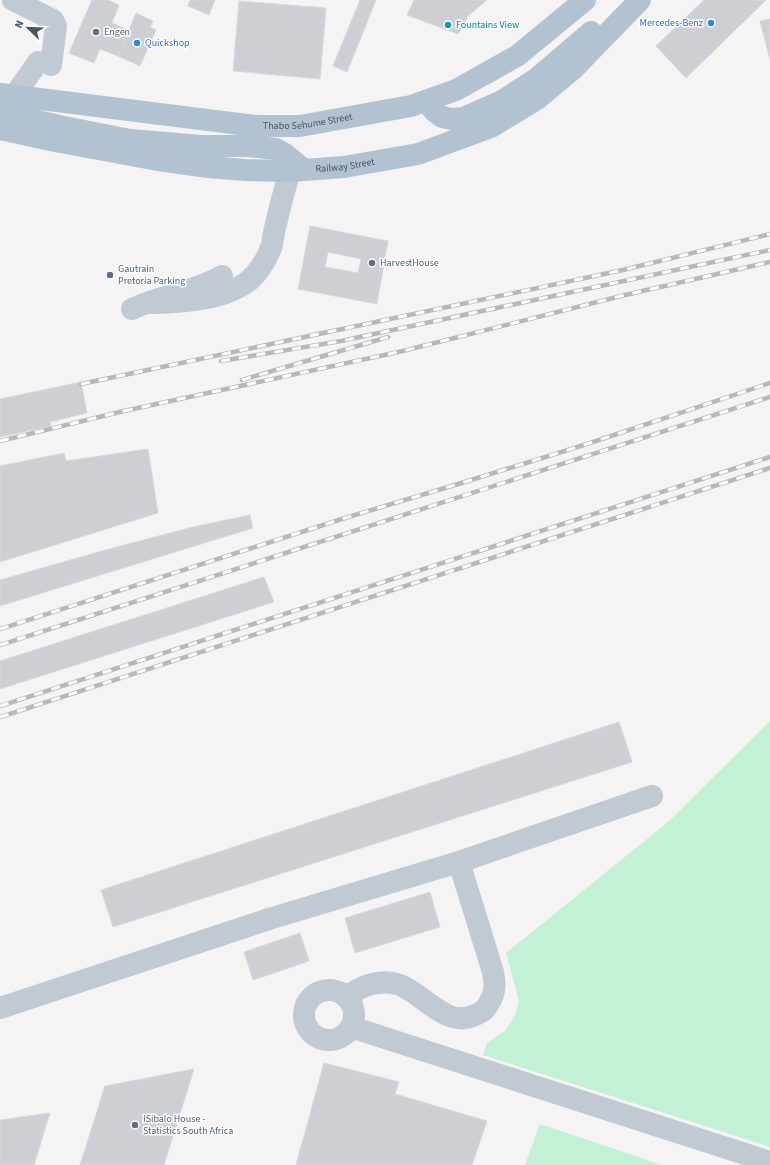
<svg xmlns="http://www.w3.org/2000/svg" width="770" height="1165" font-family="'Source Sans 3',sans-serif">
<rect width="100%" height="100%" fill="#f5f3f3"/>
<g fill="#c3f1d5">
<path d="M770,721V1147L483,1055L487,1043L505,1031L511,1022L516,1012L519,1001L506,953L668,822Z"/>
<path d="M540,1124L662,1165H525Z"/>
</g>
<g fill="#cdcfd5" stroke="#d7d9de" fill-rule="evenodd">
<path d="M92,0H108L119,5L112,23L129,30L118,56L100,49L94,63L69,53Z"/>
<path d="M190,0H215L209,15L188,6Z"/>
<path d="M360,0H376L347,72L333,66Z"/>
<path d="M414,0H487L468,16L458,34L407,15Z"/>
<path d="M704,0H766L686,78L656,46Z"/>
<path d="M239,1L326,8L320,79L233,71Z"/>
<path d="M136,13L153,21L150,27L156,30L140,66L118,56Z"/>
<path d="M770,19V60L760,21Z"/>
<path d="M310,226L388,241L377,304L298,289ZM328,252L361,259L358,273L325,267Z"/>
<path d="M81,382L87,413L50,422L51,426L0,437V399Z"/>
<path d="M148,449L158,513L0,562V466L64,453L66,461Z"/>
<path d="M250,515L253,528L0,606V580L109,549L193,527Z"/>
<path d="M264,577L274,602L0,689V661Z"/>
<path d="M619,722L632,762L113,927L101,890Z"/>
<path d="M430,892L440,927L355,953L345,918Z"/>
<path d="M300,933L309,961L253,980L244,952Z"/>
<path d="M324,1063L399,1082L395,1094L487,1121L472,1165H296Z"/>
<path d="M194,1069L164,1165H80L105,1086Z"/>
<path d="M50,1113L34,1165H0V1120Z"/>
</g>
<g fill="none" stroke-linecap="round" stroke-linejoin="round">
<g stroke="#c1cad2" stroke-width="22">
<path d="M13,0L53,20L56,26L51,65"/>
<path d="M14,96L38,62"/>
<path d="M149,303C176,303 217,300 241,286C255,279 267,260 272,245C273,238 274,231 276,224C280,206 285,188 290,171"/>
<path d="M132,309C161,295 195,292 222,276"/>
<circle cx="329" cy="1015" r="25"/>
<path d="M346,997C362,986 377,979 397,984C422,991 446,1030 475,1015C479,1013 483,1012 485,1009C495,996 496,987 493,972L459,862"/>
<path d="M0,1008L269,919L459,862L652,796"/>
<path d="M351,1027L770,1162"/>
</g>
<g stroke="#b3c2d1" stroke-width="22">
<path id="s1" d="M0,94L256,126H300L411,106L456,90L517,56L585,0"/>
<path d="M426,101L434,111L442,117L452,119L463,118L502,101L536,79L591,32"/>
<path d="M0,112L59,126L130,140L201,146H247L276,149L285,154L303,169"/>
<path id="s2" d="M0,129L55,141L158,160L208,167L245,170L290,171L344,167L418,154L491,127L537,99L573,69L640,0"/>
</g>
<g stroke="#b5b8bd" stroke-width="4.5">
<g id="rail">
<path d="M221,361L341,341L770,250"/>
<path d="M242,380L388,337"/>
<path d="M81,384L623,270L770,234"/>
<path d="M124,411L403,351L625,295L770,262"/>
<path d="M0,441L128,410"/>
<path d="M0,629L345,518L455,485L587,444L770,383"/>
<path d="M0,645L770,397"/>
<path d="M0,706L770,457"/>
<path d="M0,717L770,468"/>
</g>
</g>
<use href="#rail" stroke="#fff" stroke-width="3" stroke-dasharray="9" stroke-linecap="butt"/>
</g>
<g fill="#3f7fe0" stroke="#fff" stroke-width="1.5">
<circle cx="711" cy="23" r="4"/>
<circle cx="137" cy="43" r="4"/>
</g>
<circle fill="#0f9aa8" stroke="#fff" stroke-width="1.5" cx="448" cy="25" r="4"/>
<g fill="#5c6f8a" stroke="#fff" stroke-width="1.5">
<circle cx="96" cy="32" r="4"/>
<circle cx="372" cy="263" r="4"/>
<circle cx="110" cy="275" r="4"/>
<circle cx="135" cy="1125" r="4"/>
</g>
<g text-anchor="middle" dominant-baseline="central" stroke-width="3" stroke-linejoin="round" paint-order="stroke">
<g font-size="10" fill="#366cbe" stroke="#fff" text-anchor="end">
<text x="703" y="23">Mercedes-Benz</text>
<text x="145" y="43" text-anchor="start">Quickshop</text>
</g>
<g font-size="10" fill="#0d838f" stroke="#fff" text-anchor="start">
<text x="456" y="25">Fountains View</text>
</g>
<g font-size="10" fill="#4e5e75" stroke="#fff" text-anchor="start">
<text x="104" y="32">Engen</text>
<text x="380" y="263">HarvestHouse</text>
<text x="118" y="269">Gautrain<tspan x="118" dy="12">Pretoria Parking</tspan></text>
<text x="143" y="1119">ISibalo House -<tspan x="143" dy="12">Statistics South Africa</tspan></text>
</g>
<g font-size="10" fill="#4a5661" stroke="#fff">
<text stroke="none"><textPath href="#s1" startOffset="310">Thabo Sehume Street</textPath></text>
<text stroke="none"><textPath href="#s2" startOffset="349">Railway Street</textPath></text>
</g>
</g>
<g transform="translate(28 28) rotate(293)" stroke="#ffffff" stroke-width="3" paint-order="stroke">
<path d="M0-3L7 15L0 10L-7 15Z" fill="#4a5661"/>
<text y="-6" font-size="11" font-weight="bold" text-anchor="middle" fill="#4a5661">N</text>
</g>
</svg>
